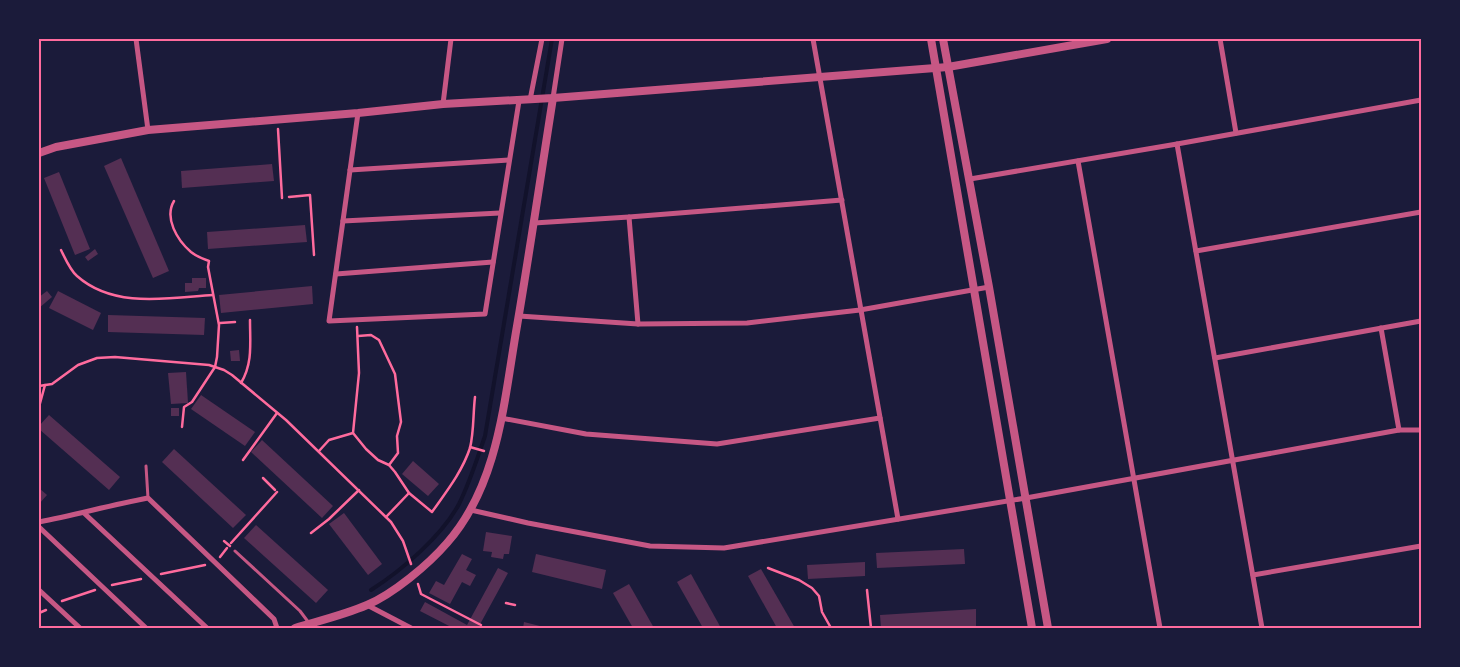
<svg xmlns="http://www.w3.org/2000/svg" width="1460" height="667" font-family="Arial,sans-serif">
<rect width="100%" height="100%" fill="#1b1b3a"/>
<g fill="none" stroke-linecap="round" stroke-linejoin="round">
<path stroke="#12122b" stroke-width="4" d="M371,590C401,571 442,536 459,504C470,482 477,459 485,436L552,39"/>
</g>
<g fill="#542f53">
<path d="M121,158L169,271L153,278L104,166Z"/>
<path d="M272,164L274,181L182,188L181,171Z"/>
<path d="M59,172L90,249L75,255L44,178Z"/>
<path d="M305,225L307,242L208,249L207,232Z"/>
<path d="M95,249L98,254L88,261L85,257Z"/>
<path d="M192,278H206V288H199L198,291L185,292V283H192Z"/>
<path d="M312,286L313,304L221,313L219,295Z"/>
<path d="M47,291L52,297L39,308V297Z"/>
<path d="M58,291L101,313L93,330L49,308Z"/>
<path d="M108,315L205,318L204,335L108,332Z"/>
<path d="M239,350L240,361H231L230,351Z"/>
<path d="M186,372L188,403L171,404L168,373Z"/>
<path d="M201,395L255,432L245,446L191,409Z"/>
<rect x="171" y="408" width="8" height="8"/>
<path d="M49,415L120,477L109,490L39,429V426Z"/>
<path d="M262,440L333,506L322,518L251,452Z"/>
<path d="M174,449L246,515L233,528L162,462Z"/>
<path d="M413,461L439,484L428,496L402,474Z"/>
<path d="M39,488L47,495L39,504Z"/>
<path d="M344,513L382,564L368,575L329,524Z"/>
<path d="M256,525L328,590L316,603L244,538Z"/>
<path d="M486,532L512,536L509,554H504L503,559L491,557L492,552L483,551Z"/>
<path d="M964,549L965,564L877,568L876,553Z"/>
<path d="M462,554L472,559L466,570L476,575L470,586L462,582L450,604L429,593L436,581L444,585Z"/>
<path d="M536,554L606,570L602,589L532,572Z"/>
<path d="M865,562V576L808,579L807,565Z"/>
<path d="M498,568L508,573L478,628H453L420,611L425,602L467,625Z"/>
<path d="M761,569L795,628H777L748,576Z"/>
<path d="M691,574L721,628H703L677,582Z"/>
<path d="M629,584L654,628H633L613,593Z"/>
<path d="M976,609V626L931,628H881L880,615Z"/>
<path d="M524,622L548,628H523Z"/>
</g>
<g fill="none" stroke-linecap="round" stroke-linejoin="round">
<g stroke="#ff6b9d" stroke-width="2.5">
<path d="M278,129L282,198"/>
<path d="M289,197L310,195L314,255"/>
<path d="M174,201C164,218 177,240 191,252C196,256 203,259 209,261L208,267L219,325L217,357L215,367L192,402L184,407L182,427"/>
<path d="M61,250C65,258 70,270 77,276C114,309 169,298 213,295"/>
<path d="M220,323L235,322"/>
<path d="M357,327L359,373L353,433L366,449L378,460L389,465L395,472L409,493"/>
<path d="M358,336L371,335L379,340L395,374L401,422L397,436L398,453L389,465"/>
<path d="M241,383C253,363 250,343 250,320"/>
<path d="M39,386L52,384L78,365L97,358L115,357L209,365L224,370L232,375L286,420L391,522L403,541L411,564"/>
<path d="M39,407L45,385"/>
<path d="M470,447L484,451"/>
<path d="M319,451L329,440L353,433"/>
<path d="M243,460L277,413"/>
<path d="M263,478L275,490"/>
<path d="M386,517L409,493L432,512C446,492 462,472 470,448C474,432 473,413 475,397"/>
<path d="M311,533L329,519L359,490"/>
<path d="M224,541L230,546"/>
<path d="M231,543L277,492"/>
<path d="M220,557L227,548"/>
<path d="M768,568L799,580L812,588L819,596L822,612L831,628"/>
<path d="M161,574L205,565"/>
<path d="M418,584L421,594L481,625"/>
<path d="M112,585L141,579"/>
<path d="M867,590L871,628"/>
<path d="M62,601L95,590"/>
<path d="M506,603L515,605"/>
<path d="M39,613L46,610"/>
<path d="M498,628H500"/>
</g>
<g stroke="#c65784" stroke-width="3">
<path d="M146,466L148,498"/>
<path d="M235,551L300,611L309,623"/>
</g>
<g stroke="#c65784" stroke-width="5">
<path d="M136,39L148,130"/>
<path d="M813,39L898,519"/>
<path d="M1220,39L1236,133"/>
<path d="M553,98L562,39"/>
<path d="M530,100L542,39"/>
<path d="M443,104L451,39"/>
<path d="M358,113L329,321L485,314L519,101"/>
<path d="M1177,144L1262,628"/>
<path d="M1078,161L1160,628"/>
<path d="M350,170L509,160"/>
<path d="M970,179L1177,144L1421,100"/>
<path d="M629,217L638,324"/>
<path d="M343,221L500,213"/>
<path d="M534,223L629,217L842,200"/>
<path d="M1196,251L1421,212"/>
<path d="M336,274L493,262"/>
<path d="M519,316L638,324L747,323L860,310L989,287"/>
<path d="M1381,328L1399,430"/>
<path d="M1215,358L1421,321"/>
<path d="M501,418L586,434L717,444L880,418"/>
<path d="M471,510L528,523L650,546L724,548L1026,498L1399,430H1421"/>
<path d="M84,513L207,628"/>
<path d="M39,522C75,515 111,505 148,498L274,619L277,628"/>
<path d="M39,527L146,628"/>
<path d="M1253,575L1421,546"/>
<path d="M39,590L80,628"/>
<path d="M367,605L411,628"/>
</g>
<g stroke="#c65784" stroke-width="8">
<path d="M931,39L1032,628"/>
<path d="M943,39L989,287L1048,628"/>
<path d="M39,153L56,147L148,130L358,113L443,104L553,98L948,67L1107,39"/>
<path d="M295,628C318,621 344,615 367,605C393,594 428,565 447,543C499,484 504,400 517,326C530,250 541,174 553,98"/>
</g>
</g>
<rect width="1460" height="667" fill="none" stroke="#1b1b3a" stroke-width="80"/>
<rect x="40" y="40" width="1380" height="587" fill="none" stroke="#ff6b9d" stroke-width="2"/>
</svg>
